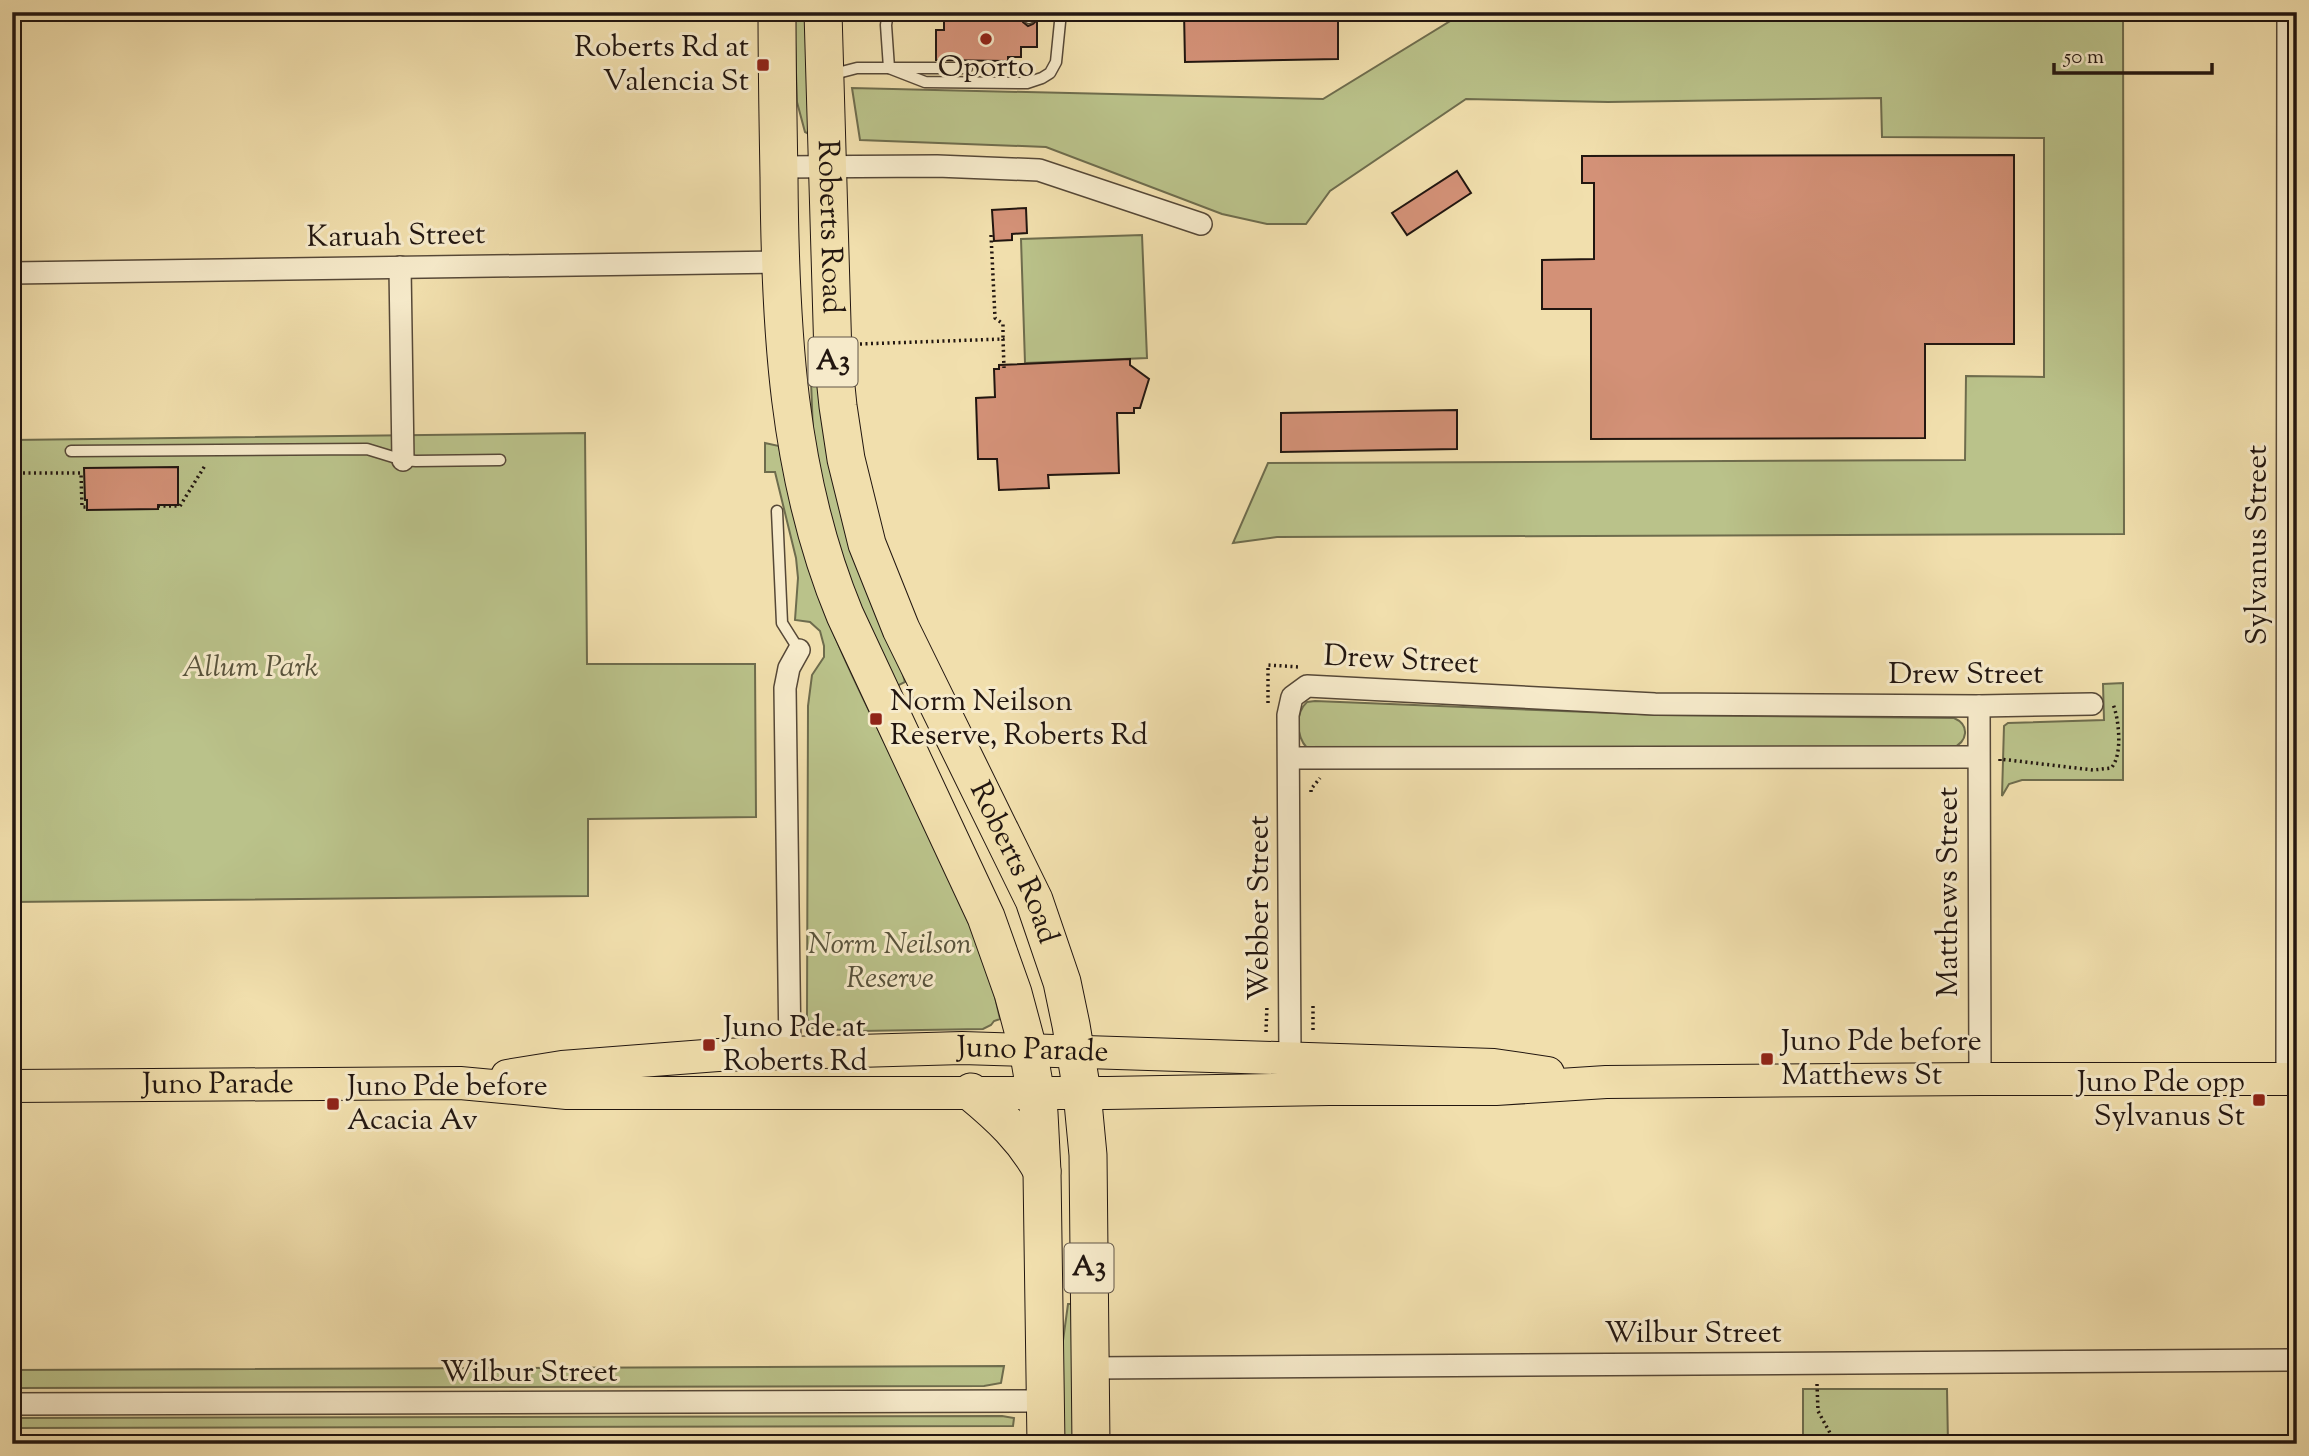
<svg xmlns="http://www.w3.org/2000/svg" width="2309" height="1456" font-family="'Sorts Mill Goudy',serif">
<rect width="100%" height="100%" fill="#f1dfad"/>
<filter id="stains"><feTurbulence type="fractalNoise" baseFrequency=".00286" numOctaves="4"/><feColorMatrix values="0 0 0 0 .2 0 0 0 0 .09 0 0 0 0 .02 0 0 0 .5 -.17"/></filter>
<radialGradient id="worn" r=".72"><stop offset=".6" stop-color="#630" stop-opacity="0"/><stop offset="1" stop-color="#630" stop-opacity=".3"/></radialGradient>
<g fill="#bac28a" stroke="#6e6c4d" stroke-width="2">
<path d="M794,12H807L809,134L805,132L797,102Z"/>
<path d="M1465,12H2123L2124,534L1277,537L1233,543L1268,463L1965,460L1966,376L2044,377V138L1882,137L1881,98L1608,102L1466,99L1330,191L1306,224H1267L1222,214L1046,147L860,140L852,88L1323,99Z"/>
<path d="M1142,235L1147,358L1025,363L1021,239Z"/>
<path d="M819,380L905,682L895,687L865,624L830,526L813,433L811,381Z"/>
<path d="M585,433L587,664H755L756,817L588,819V896L12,902V440Z"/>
<path d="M765,443L779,446C791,511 809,578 836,639C859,694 888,748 914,802C947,872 985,942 1000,1019L994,1021L991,1025L983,1029L860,1031L811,1028L807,1017L808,706L812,675L824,657V646L820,631L810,622L795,620L798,578L796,558L775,472H765Z"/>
<path d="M2123,683V780H2022L2009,784L2002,796L2004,726L2008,723L2104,720L2103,684Z"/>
<path d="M1315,701L1663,715L1954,718C1970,725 1968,742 1952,748H1307C1296,736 1295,713 1307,702Z"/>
<path d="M1068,1304H1073L1074,1444H1063L1062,1348Z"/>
<path d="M1004,1366L1001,1383L984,1386L12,1388V1370Z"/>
<path d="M1947,1389L1948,1444H1803V1389Z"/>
<path d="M1002,1416L1014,1418L1013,1426L12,1428V1418Z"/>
</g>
<g fill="#d39177" stroke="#221610" stroke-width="2">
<path d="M944,12H995V19L1021,18L1023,22L1028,26L1033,24L1037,20V47H1021V57H1008V61L936,60V30H944Z"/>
<path d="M1184,12H1338V59L1185,62Z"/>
<path d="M2014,155V344H1925V438L1591,439V309H1542V260L1594,259V183H1582V156Z"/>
<path d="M1457,171L1471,193L1407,235L1392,213Z"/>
<path d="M1026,208L1027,233L1012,234V240L994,241L992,210Z"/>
<path d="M1130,359V365L1149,379L1140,408H1134V413H1117L1119,473L1048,475L1049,488L999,490L997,459H978L976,398L995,397L994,369H999V365Z"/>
<path d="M1457,410V449L1281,452V413Z"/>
<path d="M178,467V505H158V509L87,510V500H85L84,468Z"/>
</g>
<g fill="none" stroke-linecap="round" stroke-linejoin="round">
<g stroke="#564837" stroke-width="13">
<g id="lane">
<path d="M888,12L886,25L889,68L925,82L1027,83L1042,78L1050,73L1056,62L1061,12"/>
<path d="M1029,18V12"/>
<path d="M830,75L857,68H967"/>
<path d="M71,451L367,449L403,460L416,461L500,460"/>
<path d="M777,511L782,623L799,650"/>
</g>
</g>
<g stroke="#564837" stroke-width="24">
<g id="street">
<path d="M779,167L937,166L1039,170L1201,224"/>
<path d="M400,267L403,460"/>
<path d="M12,273L780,262"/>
<path d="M1979,706L1980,1079"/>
<path d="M1290,758L1978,757"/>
<path d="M790,1052L785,688L789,668L799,650"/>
<path d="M1290,1058L1288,715L1292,697L1307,686L1655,704L1979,706L2092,704"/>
<path d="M2287,1079L2288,12"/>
<path d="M1090,1368L2297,1360"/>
<path d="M12,1404L1046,1401"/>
</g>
</g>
<g stroke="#221610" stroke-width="34">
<g id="primary">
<path id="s1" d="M507,1076L562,1067L718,1055L962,1048L1494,1065L1548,1073"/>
<path id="s2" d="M12,1086L460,1083L567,1093H1107L1329,1089H1496L1606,1082L1980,1079H2297"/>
</g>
</g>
<g stroke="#221610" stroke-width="39">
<g id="highway">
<path d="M777,12C777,67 778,122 779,177C780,325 787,476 845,615L986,917L1013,993L1028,1049L1039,1113L1042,1172L1046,1444"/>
<path id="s3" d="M823,12L833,357L838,406L846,459L867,544L901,629L1034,900L1062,982L1071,1025L1082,1092L1088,1155L1091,1444"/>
<path d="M971,1092C1000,1116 1024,1138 1042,1171"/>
</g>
</g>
<g stroke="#221610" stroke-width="3.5" stroke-dasharray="2 3.5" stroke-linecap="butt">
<path d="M991,235L995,318L1003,324V339"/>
<path d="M860,344L1003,339L1004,368"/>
<path d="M12,473H81L82,507H87"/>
<path d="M158,506H180L206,464"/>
<path d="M1268,703V665L1299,667"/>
<path d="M2000,761V759L2093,770L2111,768C2123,756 2119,719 2113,704"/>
<path d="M1311,792V789L1320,778"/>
<path d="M1313,1006V1033"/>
<path d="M1266,1032L1267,1005"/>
<path d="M1817,1384L1818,1411L1836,1444"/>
</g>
<use href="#lane" stroke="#f6eaca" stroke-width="10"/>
<use href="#street" stroke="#f6eaca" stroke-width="21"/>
<use href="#primary" stroke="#f1dfad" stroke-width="32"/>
<use href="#highway" stroke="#f1dfad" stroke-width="37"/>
</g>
<g fill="#8f2418" stroke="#f6eaca" stroke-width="2.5">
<circle cx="986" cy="39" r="7"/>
<rect x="756" y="58" width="14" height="14" rx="3.5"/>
<rect x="869" y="712" width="14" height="14" rx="3.5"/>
<rect x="702" y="1038" width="14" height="14" rx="3.5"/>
<rect x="1760" y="1052" width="14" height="14" rx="3.5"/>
<rect x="2252" y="1093" width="14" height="14" rx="3.5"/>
<rect x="326" y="1097" width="14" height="14" rx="3.5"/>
</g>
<g text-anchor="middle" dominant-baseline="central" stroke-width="6" stroke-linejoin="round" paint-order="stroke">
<g fill="#f6eaca" stroke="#625648" stroke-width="2">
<rect x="808.5" y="337.5" width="49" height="49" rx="5"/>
<rect x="1064.5" y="1243.5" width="49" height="49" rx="5"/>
</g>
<g font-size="28" font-weight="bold" fill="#221610">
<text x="833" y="362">A3</text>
<text x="1089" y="1268">A3</text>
</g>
<g font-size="30" fill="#221610" stroke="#f6eaca" text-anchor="start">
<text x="749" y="48" text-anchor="end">Roberts Rd at<tspan x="749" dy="34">Valencia St</tspan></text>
<text x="986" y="68" text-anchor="middle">Oporto</text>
<text x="890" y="702">Norm Neilson<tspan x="890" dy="34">Reserve, Roberts Rd</tspan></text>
<text x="723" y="1028">Juno Pde at<tspan x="723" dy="34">Roberts Rd</tspan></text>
<text x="1781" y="1042">Juno Pde before<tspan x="1781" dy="34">Matthews St</tspan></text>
<text x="2245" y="1083" text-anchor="end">Juno Pde opp<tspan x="2245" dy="34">Sylvanus St</tspan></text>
<text x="347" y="1087">Juno Pde before<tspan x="347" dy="34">Acacia Av</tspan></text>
</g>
<g font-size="30" fill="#221610" stroke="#f6eaca">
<text stroke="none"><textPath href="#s3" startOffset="215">Roberts Road</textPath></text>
<text transform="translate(396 237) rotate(-1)">Karuah Street</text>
<text transform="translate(2258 545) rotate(-90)">Sylvanus Street</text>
<text transform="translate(1401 661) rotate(3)">Drew Street</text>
<text x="1966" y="675">Drew Street</text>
<text stroke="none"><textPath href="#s3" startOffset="887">Roberts Road</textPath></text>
<text transform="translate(1949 892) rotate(-90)">Matthews Street</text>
<text transform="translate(1260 908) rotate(-90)">Webber Street</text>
<text stroke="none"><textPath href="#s1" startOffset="527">Juno Parade</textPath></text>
<text stroke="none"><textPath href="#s2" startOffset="206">Juno Parade</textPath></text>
<text x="1693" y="1334">Wilbur Street</text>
<text x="529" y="1373">Wilbur Street</text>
</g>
<g font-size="30" font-style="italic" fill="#57523b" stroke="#f6eaca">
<text x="250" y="668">Allum Park</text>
<text x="890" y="945">Norm Neilson<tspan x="890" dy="34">Reserve</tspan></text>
</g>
</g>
<rect width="2309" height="1456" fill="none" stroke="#f1dfad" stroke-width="42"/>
<rect x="14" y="14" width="2281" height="1428" fill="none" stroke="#221610" stroke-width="3.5"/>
<rect x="21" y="21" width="2267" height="1414" fill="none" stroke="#221610" stroke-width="2"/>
<path d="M2054 63v10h158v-10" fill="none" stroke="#221610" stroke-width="3.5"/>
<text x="2064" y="63" font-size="21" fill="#221610" stroke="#f6eaca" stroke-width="5" paint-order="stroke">50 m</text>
<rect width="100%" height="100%" filter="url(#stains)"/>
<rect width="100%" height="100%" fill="url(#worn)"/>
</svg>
